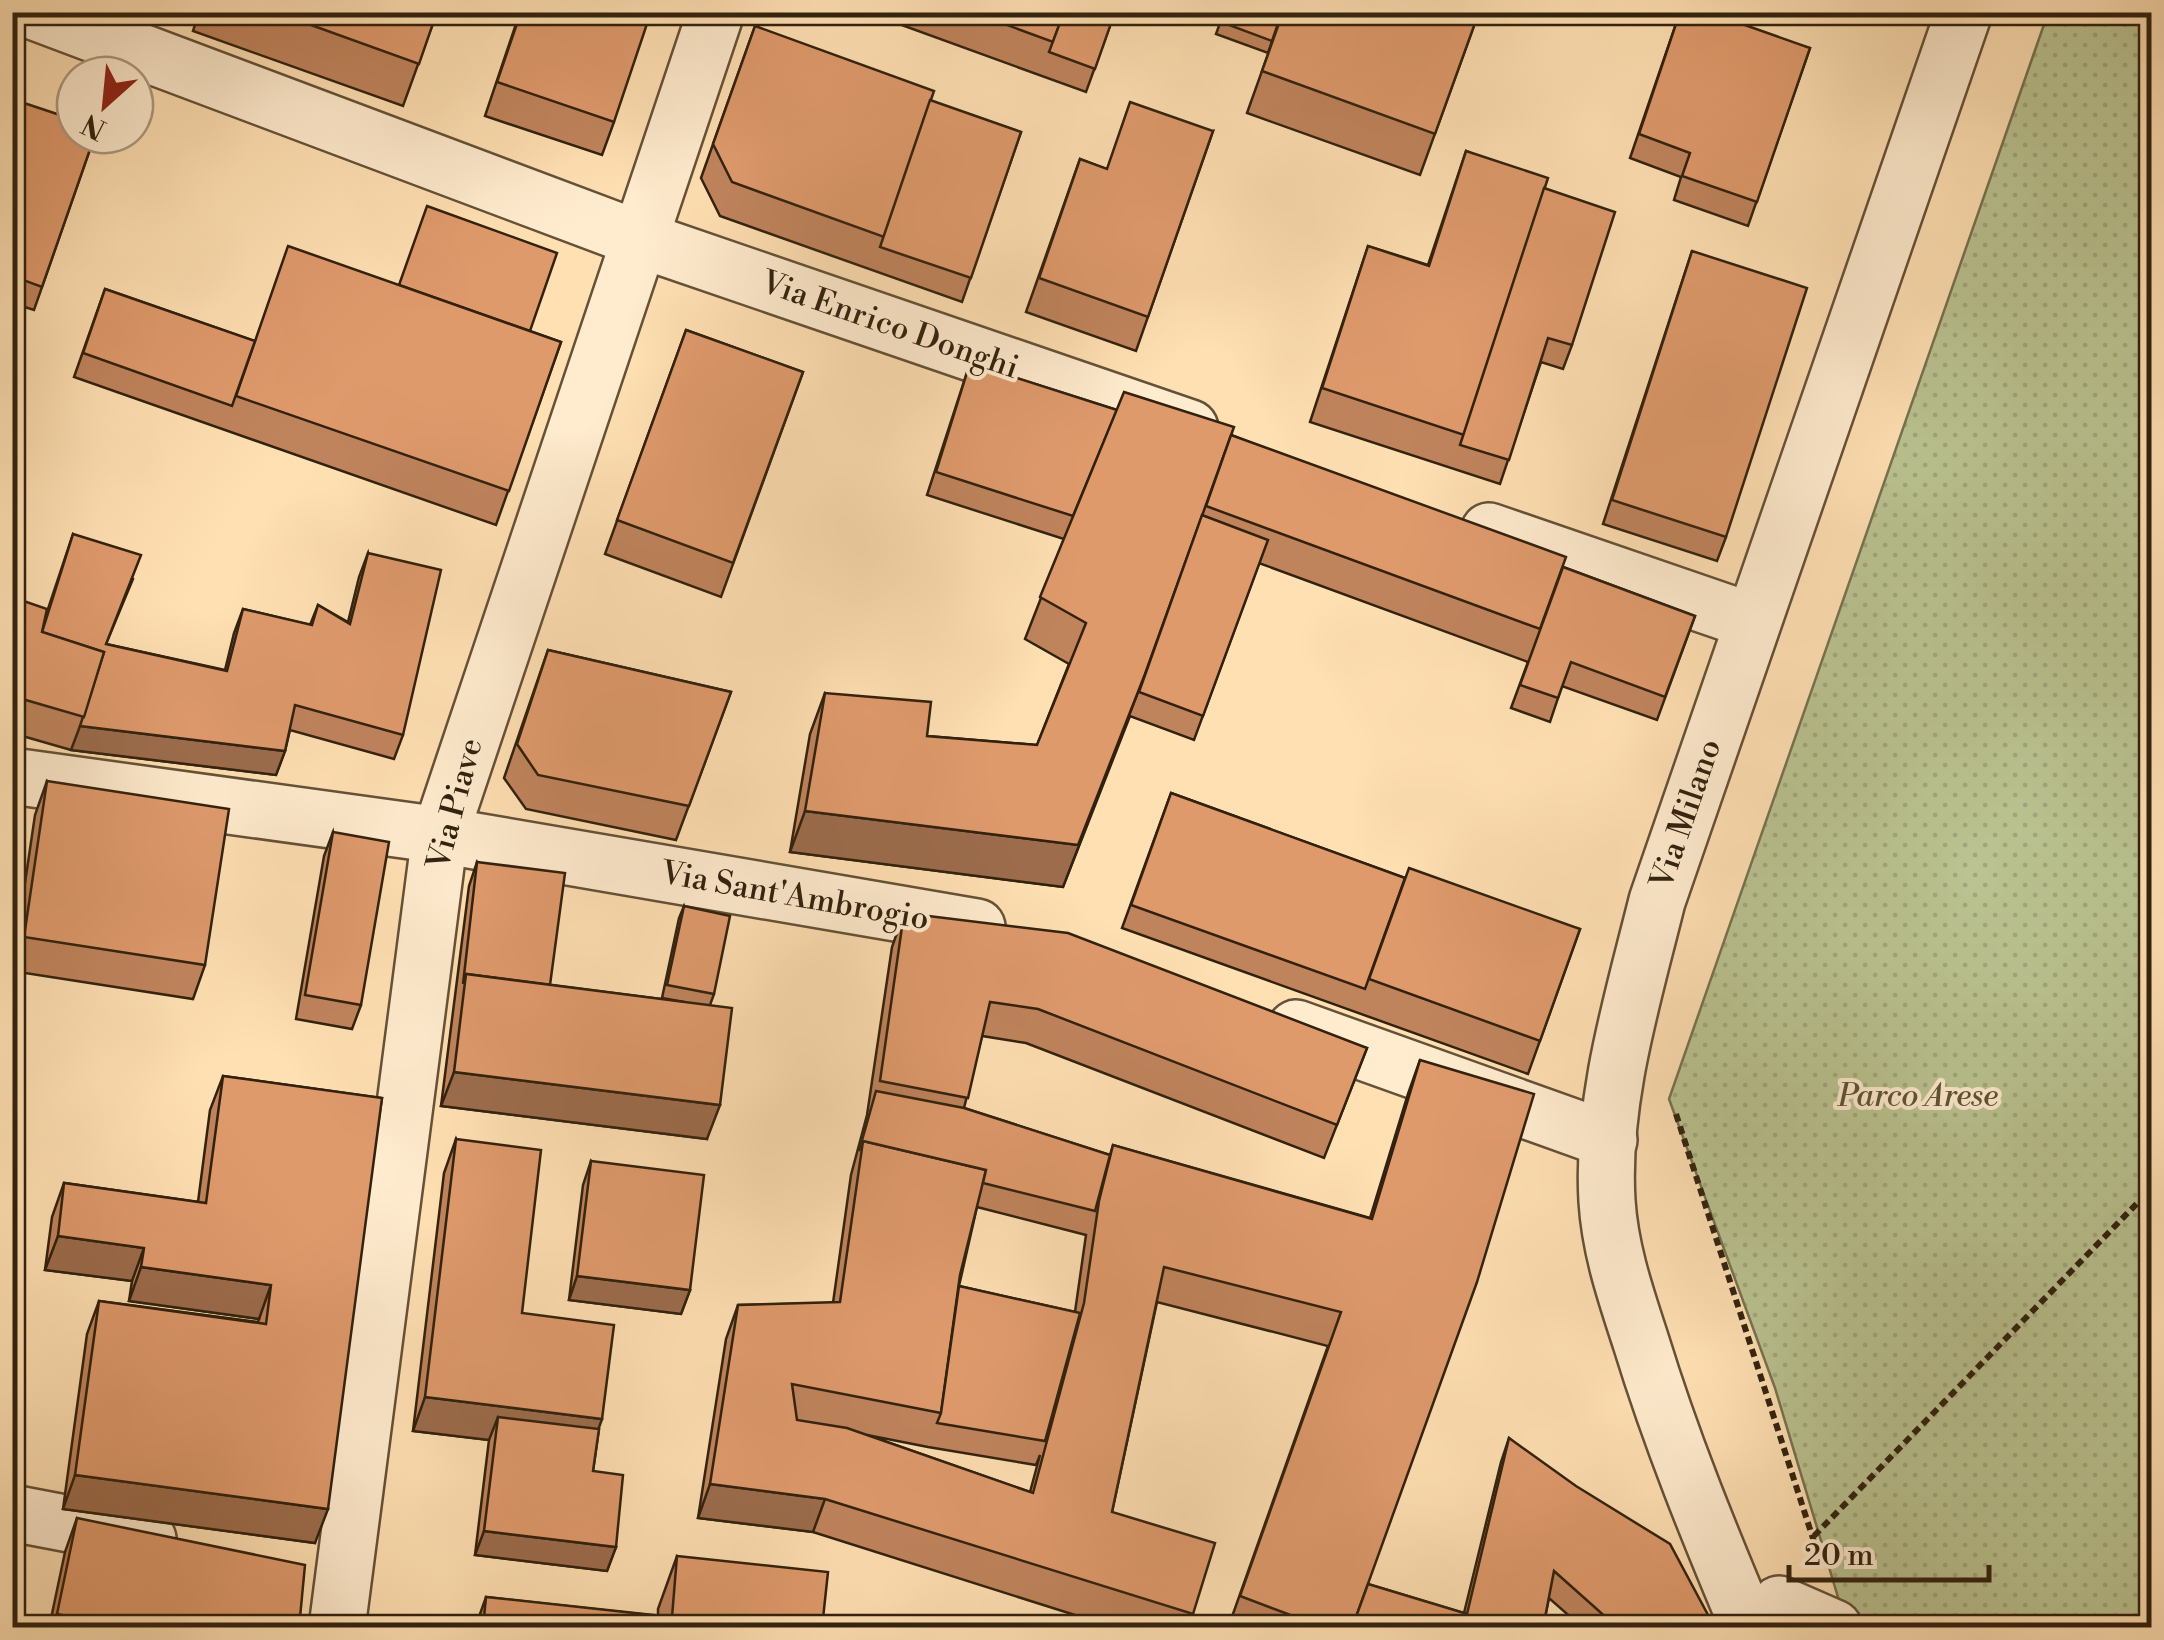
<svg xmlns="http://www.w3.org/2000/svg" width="2164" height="1640" font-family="'Libre Bodoni',serif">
<defs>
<pattern id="park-dots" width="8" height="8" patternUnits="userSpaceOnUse" patternTransform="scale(2.5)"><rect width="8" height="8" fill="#bac391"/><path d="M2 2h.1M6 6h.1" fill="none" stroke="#a0a77c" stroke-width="1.8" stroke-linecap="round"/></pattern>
</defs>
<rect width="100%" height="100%" fill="#ffe0b3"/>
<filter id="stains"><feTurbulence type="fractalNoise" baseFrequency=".002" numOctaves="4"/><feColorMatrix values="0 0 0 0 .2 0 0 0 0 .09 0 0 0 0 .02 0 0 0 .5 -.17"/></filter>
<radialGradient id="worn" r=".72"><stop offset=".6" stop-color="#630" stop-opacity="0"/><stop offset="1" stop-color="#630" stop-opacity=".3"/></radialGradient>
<path fill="url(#park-dots)" stroke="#767250" stroke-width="2.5" d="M2048,13H2151V1627H1847L1775,1388L1669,1099Z"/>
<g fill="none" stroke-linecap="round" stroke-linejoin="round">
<g stroke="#645137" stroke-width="60">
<g id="minor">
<path d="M35,12L639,239L1190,428"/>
<path d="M1489,531L1751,621"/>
<path d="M12,776L440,835L977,927"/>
<path d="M1296,1028L1609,1140"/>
<path d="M12,1513L148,1539"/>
<path d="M337,1628L440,835L716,12"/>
<path d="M1749,1628C1709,1533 1671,1440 1641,1342C1626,1296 1610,1250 1607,1201C1601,1100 1633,998 1657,901L1964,12"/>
<path d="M1788,1628L1779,1604L1834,1628"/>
</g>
</g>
<g stroke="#31210e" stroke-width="6" stroke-dasharray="8 5" stroke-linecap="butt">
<path d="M1676,1114L1818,1554"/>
<path d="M1814,1536L2152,1188"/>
</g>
<use href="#minor" stroke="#ffebce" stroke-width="55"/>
</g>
<g fill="#c0845d" stroke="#31210e" stroke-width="2.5" fill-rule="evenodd">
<path d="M199,12H437L403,106L193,31Z"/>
<path d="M520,12L614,122L602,155L485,116Z"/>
<path d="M866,12H1115L1086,92Z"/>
<path d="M1224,12H1282L1268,53L1216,34Z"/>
<path d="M1283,12H1479L1420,175L1247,113Z"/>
<path d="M1680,12L1810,48L1748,226L1674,200L1681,177L1630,158Z"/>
<path d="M755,26L930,101L1021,132L962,302L720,216L701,178Z"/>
<path d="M12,99L95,135L34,310L12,303Z"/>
<path d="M1213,131L1136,351L1026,312L1080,159L1106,169Z"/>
<path d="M1466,151L1544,188L1572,345L1563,369L1541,362L1500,484L1310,422L1368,246L1428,265Z"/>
<path d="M1692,251L1726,537L1717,561L1603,524Z"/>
<path d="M105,289L254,341L530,331L561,342L496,525L74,377Z"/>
<path d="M686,330L803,372L721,597L605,554Z"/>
<path d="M970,363L1117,410L1231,435L1563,567L1695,616L1657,720L1562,686L1550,722L1511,708L1528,662L1259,563L1194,740L1130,716L1063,887L790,852L810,734L825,693L927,736L1037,745L1069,664L1025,639L1064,539L927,495Z"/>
<path d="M73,534L133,579L106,644L225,670L234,633L243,609L310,625L318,605L348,622L359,577L368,553L403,735L394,759L290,730L285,751L276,775L71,750L12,733V597L45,618Z"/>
<path d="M548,650L731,692L676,840L526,809L504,778Z"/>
<path d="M47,781L205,965L193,999L12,971L35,815Z"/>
<path d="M1171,793L1405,878L1580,929L1528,1074L1122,928Z"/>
<path d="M333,832L361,1005L352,1029L296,1019L324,856Z"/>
<path d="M477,862L550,985L684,1002L662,998L679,918L684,906L714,994L710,1005L707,1139L441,1106L469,886Z"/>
<path d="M904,913L1367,1048L1324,1158L1026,1043L982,1036L964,1108L1110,1155L1113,1145L1370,1218L1408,1094L1420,1060L1368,1584L1464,1613L1501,1462L1509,1438L1715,1628H1583L1549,1598L1543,1628H1228L1328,1346L1157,1302L1112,1512L1193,1614L1188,1628H1116L813,1532L698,1518L726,1339L738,1305L833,1303L851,1175L867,1115L892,947ZM977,1207L1086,1235L1075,1312L959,1286ZM867,1435L928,1447L1036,1465L1040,1455L1030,1492Z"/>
<path d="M223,1076L382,1098L315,1543L63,1509L87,1334L99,1301L258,1322L259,1319L129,1301L132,1281L45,1270L52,1217L64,1183L198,1202L210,1110Z"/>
<path d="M456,1139L522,1313L599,1429L593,1471L616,1547L607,1571L475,1555L489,1440L413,1431L444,1173Z"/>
<path d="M591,1161L690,1290L681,1314L569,1300L583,1185Z"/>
<path d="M77,1518L299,1628H49L65,1552Z"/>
<path d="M677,1556L822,1628H475L486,1597L658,1616V1609Z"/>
</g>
<g fill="#9c6c4c" stroke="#31210e" stroke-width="2.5">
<path d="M1145,674L1063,887L790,852L805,811L1078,845Z"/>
<path d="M80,726L285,751L276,775L71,750Z"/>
<path d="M454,1072L720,1105L707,1139L441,1106Z"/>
<path d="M58,1236L144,1248L132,1281L45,1270Z"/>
<path d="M141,1267L271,1285L259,1319L129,1301Z"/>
<path d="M577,1276L690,1290L681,1314L569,1300Z"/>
<path d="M425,1397L602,1419L590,1453L498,1417L489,1440L413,1431Z"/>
<path d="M75,1475L328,1509L315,1543L63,1509Z"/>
<path d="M710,1484L825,1499L813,1532L698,1518Z"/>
<path d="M484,1531L616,1547L607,1571L475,1555Z"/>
</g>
<g fill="#df9a6c" stroke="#31210e" stroke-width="2.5">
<path d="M275,12H437L419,64Z"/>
<path d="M521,12H651L614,122L497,82Z"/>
<path d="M972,12H1064L1053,42Z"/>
<path d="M1064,12H1115L1095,69L1049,52Z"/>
<path d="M1224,12H1282L1272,41L1221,22Z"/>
<path d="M1283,12H1479L1435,134L1262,71Z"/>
<path d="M1680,12H1708L1810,48L1757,202L1682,176L1690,153L1639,134Z"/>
<path d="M755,26L934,91L884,237L732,182L713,144Z"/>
<path d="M12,99L75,120V135H95L42,287L12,276Z"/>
<path d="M930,100L1021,132L971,278L880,247Z"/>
<path d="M1130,102L1213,131L1148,317L1039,278L1080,159L1107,169Z"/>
<path d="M1466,151L1548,178L1464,435L1322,388L1368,246L1429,266Z"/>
<path d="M1544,188L1615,212L1572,345L1548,338L1509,460L1460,445Z"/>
<path d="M427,206L557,253L530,331L399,285Z"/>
<path d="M288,246L561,342L509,491L236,396Z"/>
<path d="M1692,251L1807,288L1726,537L1612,500Z"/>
<path d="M105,289L255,341L232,406L83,353Z"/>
<path d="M686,330L803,372L733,563L617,520Z"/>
<path d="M970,363L1117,410L1073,516L936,472Z"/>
<path d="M1124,392L1234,427L1145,674L1078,845L805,811L825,693L931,702L927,736L1037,745L1086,623L1040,597Z"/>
<path d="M1231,435L1566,557L1540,629L1206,506Z"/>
<path d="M1202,515L1268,540L1203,716L1139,692Z"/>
<path d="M73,534L141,555L106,644L227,671L243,609L312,625L318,605L350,624L368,553L441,570L403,735L295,705L285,751L80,726L104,652L42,632Z"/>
<path d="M1563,567L1695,616L1665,697L1571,662L1558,698L1520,685Z"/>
<path d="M12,597L47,609L42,632L104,652L84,717L12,696Z"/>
<path d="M548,650L731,692L689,806L538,775L517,744Z"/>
<path d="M47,781L229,809L205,965L24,937Z"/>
<path d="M1171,793L1405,878L1365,989L1131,905Z"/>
<path d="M333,832L389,842L361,1005L305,995Z"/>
<path d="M477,862L565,873L550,985L466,974L463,984Z"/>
<path d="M1409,868L1580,929L1540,1041L1369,979Z"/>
<path d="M684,906L730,916L714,994L667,985Z"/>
<path d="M904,913L1068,933L1367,1048L1337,1125L1038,1009L990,1002L968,1098L880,1081Z"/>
<path d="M466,974L732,1008L720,1105L454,1072Z"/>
<path d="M1420,1060L1534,1094L1477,1282L1352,1628H1325L1240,1596L1341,1312L1164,1267L1112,1512L1215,1543L1193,1614L825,1499L710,1484L738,1305L840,1302L863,1141L986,1170L960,1275L941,1413L792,1384L797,1420L847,1428L1033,1493L1084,1303L1099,1201L1113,1145L1372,1219Z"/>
<path d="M223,1076L382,1098L328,1509L75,1475L99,1301L266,1324L271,1285L141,1267L144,1248L58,1236L64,1183L206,1203Z"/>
<path d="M876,1091L964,1108L1110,1155L1095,1211L983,1183L986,1170L863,1141L859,1151Z"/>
<path d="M456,1139L541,1150L522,1313L614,1325L602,1419L425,1397Z"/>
<path d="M591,1161L704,1175L690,1290L577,1276Z"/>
<path d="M959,1286L1080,1313L1045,1441L937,1423L941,1413Z"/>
<path d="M498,1417L599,1429L593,1471L623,1475L616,1547L484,1531Z"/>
<path d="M1509,1438L1576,1486L1670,1544L1715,1628H1618L1554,1571L1543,1628H1352L1368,1584L1467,1614Z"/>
<path d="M77,1518L305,1565L299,1628H130L57,1614Z"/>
<path d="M677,1556L828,1572L822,1628H483L486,1597L672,1617Z"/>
</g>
<g text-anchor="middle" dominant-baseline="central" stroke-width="8" stroke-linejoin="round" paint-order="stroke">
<g font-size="32" fill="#31210e" stroke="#ffebce">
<text transform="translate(890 325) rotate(19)">Via Enrico Donghi</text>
<text transform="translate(455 804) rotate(-75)">Via Piave</text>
<text transform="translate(1686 814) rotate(-71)">Via Milano</text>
<text transform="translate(795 896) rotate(10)">Via Sant'Ambrogio</text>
</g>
<g font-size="32" font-style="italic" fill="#5a5235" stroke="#ffebce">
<text x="1918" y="1096">Parco Arese</text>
</g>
</g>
<rect width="2164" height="1640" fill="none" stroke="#ffe0b3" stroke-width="50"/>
<rect x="15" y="15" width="2134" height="1610" fill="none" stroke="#31210e" stroke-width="5"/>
<rect x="25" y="25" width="2114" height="1590" fill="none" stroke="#31210e" stroke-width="2.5"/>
<g transform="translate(105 105) rotate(207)"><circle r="48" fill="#ffebce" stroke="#ad9a81" stroke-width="2.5"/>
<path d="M0-8L18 38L0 25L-18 38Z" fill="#8f2418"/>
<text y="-15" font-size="28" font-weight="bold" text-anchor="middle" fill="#31210e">N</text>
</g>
<path d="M1789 1565v15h200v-15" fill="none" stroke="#31210e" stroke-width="5"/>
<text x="1804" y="1565" font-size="30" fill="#31210e" stroke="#ffebce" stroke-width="8" paint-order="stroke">20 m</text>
<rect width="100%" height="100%" filter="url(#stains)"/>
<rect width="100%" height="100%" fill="url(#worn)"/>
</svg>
